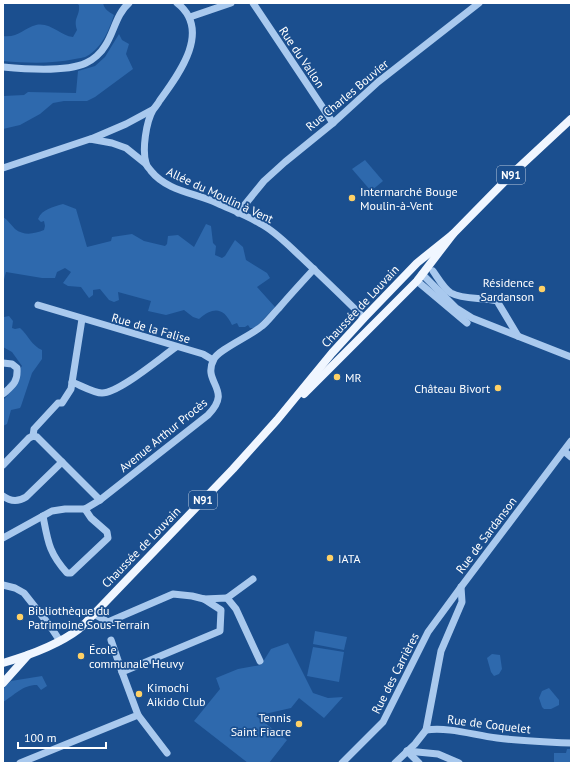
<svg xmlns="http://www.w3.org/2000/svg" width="574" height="766" font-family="'PT Sans',sans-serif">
<rect width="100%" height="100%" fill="#1b4f8f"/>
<g fill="#2e69ad">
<path d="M76,3H103C104,9 109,12 114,15C109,30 102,48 87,56C84,58 78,58 75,59C51,64 27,63 3,61V36C18,38 24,28 36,25C51,22 60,36 73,37L77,30C73,17 80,17 79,5Z"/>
<path d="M119,34L122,40L129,44L126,54L133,69L95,97L87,101H64L53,103L40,114L20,125L3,129V96L24,95L28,92L76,93L78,71L95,66L105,57Z"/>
<path d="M365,160L383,181L371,191L352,169Z"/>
<path d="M63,204L76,209L87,247L111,241L112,237L132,234L144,241L165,246L167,244L168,236L178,235L194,247L206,224L211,226L213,243L216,246L215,255L222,258L225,256L235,240L243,247L246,260L267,273L270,278L257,287L275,307L255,328H250L248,325L245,327H239L237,323L232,325C224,308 214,306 199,319L193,317L184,310L166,315L148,311L151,301L118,292L119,300L114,302L109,300L100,289L93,290V295L89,298L81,287L68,286L63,283L71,272L65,268L57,272L55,278H42L6,272L3,283V217C8,220 11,225 15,229C24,236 34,234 44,230L45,226L44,221L41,222L38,219C42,209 53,207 63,204Z"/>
<path d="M3,316L4,317L9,316L13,321L12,328L15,329L20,328C28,335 32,346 42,350V359L32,373L21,406L20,408L11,410L7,424L3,426V400L8,395L7,385L22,366L12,352L3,347Z"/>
<path d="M315,631L347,637L344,650L313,644Z"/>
<path d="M288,643L313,693L328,698L343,697L324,718L299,698L291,708L256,716L287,740L269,763H248L194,721L220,689L216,678L238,669L261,665L271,649Z"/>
<path d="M313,647L344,652L339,682L307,676Z"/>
<path d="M492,654L500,655L502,669L499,674L494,676L491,672L487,658Z"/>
<path d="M42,676L47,686L41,690L37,685C22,685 15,695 3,702V688L11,681Z"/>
<path d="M549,688L559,700V705L551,709H544L542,707L539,698L542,691Z"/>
<path d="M567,749H571V763H554V753H566Z"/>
</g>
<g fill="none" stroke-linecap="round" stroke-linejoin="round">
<g stroke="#a9c9ee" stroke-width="7">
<path d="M177,3C212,30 179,74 160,100C158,104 155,107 153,110C146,122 142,150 146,163C146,166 149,168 151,171C167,191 195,193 217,203C232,210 248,216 261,224C276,232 288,245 301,257C322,277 343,297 364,318"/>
<path d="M253,3L333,123"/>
<path d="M190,17L231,3"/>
<path d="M3,67C24,69 67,72 86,63C93,60 101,53 105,46C114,33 116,14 129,3"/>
<path d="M91,139L126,124L152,110"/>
<path d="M3,168L90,139L112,143L126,148L146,164"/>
<path d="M238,213L264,181L285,162L333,123L378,82L479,3"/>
<path d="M433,271C438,278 444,289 451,293C464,300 483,297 497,301L518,336"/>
<path d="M422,274L456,308L472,318L571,357"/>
<path d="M417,281L467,323"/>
<path d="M38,305L203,354L213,360"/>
<path d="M3,363L12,364L17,368C18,382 13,385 3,394"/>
<path d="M72,382C80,385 94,393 102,393C119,393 160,358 176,347"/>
<path d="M33,436L34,429L58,403H62L71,389L82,319"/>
<path d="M33,436L37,437L100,500"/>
<path d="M564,451L571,457"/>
<path d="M3,465L29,438L33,436"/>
<path d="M3,496C11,502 18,502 26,497L62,462"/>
<path d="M43,516C48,542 49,553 67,573H71L108,538L107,532L91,518L85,509"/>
<path d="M3,538L52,511L65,509H85L100,500L208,415C234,389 201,383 214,359C218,350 252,335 262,326C268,321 273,314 279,308C290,295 302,282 314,269"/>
<path d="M3,585L15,588L24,593L50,626L60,641"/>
<path d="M227,598L253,579"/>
<path d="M94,614L108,622L173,594L192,596L204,599L227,598L236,609L260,661"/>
<path d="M111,640L122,672"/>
<path d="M138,715L167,753"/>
<path d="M426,730L441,651L462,602L461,587"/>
<path d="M407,751L438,754L459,763"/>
<path d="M407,751L419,763"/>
<path d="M20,763L138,715L122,672L220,631L221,610L204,599"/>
<path d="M342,763L383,722L428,632L461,587L571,441"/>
<path d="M395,763L415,744L426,730C450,727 473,735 497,738C521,741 546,742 571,743"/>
</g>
<g stroke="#f0f6ff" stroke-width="8">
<path d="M304,394L417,281L453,234L514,172L571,119"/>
<path d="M3,663C27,656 58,645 79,629C84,625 89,619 94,614L233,469L277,420L332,353L364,318L417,263L453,234"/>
<path d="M3,683L28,655"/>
</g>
</g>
<g fill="#ffd166" stroke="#1b4f8f" stroke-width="1.5">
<circle cx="352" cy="198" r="4"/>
<circle cx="542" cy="289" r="4"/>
<circle cx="337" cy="377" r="4"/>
<circle cx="498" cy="388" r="4"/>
<circle cx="330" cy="558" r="4"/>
<circle cx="20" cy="617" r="4"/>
<circle cx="81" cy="656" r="4"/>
<circle cx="139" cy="694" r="4"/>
<circle cx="299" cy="724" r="4"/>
</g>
<g text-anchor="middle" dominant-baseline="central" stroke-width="3.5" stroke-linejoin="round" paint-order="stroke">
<g fill="#1b4f8f" stroke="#bbcadd" stroke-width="1">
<rect x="497" y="166" width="28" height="18" rx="3"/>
<rect x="189" y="491" width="28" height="18" rx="3"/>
</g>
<g font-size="11" font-weight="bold" fill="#fff">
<text x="511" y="175">N91</text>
<text x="203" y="500">N91</text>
</g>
<g font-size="12" fill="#fff" stroke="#1b4f8f">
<text transform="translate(302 57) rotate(56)">Rue du Vallon</text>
<text transform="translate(347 95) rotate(-40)">Rue Charles Bouvier</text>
<text transform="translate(220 195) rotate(25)">Allée du Moulin à Vent</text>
<text transform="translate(360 306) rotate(-47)">Chaussée de Louvain</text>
<text transform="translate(151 328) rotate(16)">Rue de la Falise</text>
<text transform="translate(163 435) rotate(-39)">Avenue Arthur Procès</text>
<text transform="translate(486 535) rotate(-53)">Rue de Sardanson</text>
<text transform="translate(141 547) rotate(-46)">Chaussée de Louvain</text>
<text transform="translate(395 673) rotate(-63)">Rue des Carrières</text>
<text transform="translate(489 724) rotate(7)">Rue de Coquelet</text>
</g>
<g font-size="12" fill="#fff" stroke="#1b4f8f" text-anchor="start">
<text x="360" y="191">Intermarché Bouge<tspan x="360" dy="14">Moulin-à-Vent</tspan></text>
<text x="534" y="282" text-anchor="end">Résidence<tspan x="534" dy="14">Sardanson</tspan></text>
<text x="345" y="377">MR</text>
<text x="490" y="388" text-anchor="end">Château Bivort</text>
<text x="338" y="558">IATA</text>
<text x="28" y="610">Bibliothèque du<tspan x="28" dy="14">Patrimoine Sous-Terrain</tspan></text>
<text x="89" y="649">École<tspan x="89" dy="14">communale Heuvy</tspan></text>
<text x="147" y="687">Kimochi<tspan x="147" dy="14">Aikido Club</tspan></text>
<text x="291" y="717" text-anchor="end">Tennis<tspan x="291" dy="14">Saint Fiacre</tspan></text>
</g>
</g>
<rect width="574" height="766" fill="none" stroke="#ffffff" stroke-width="8"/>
<path d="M18 742v6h88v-6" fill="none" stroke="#ffffff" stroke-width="2"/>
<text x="24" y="742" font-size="12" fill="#ffffff" stroke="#1b4f8f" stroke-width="3" paint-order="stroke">100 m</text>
</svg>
